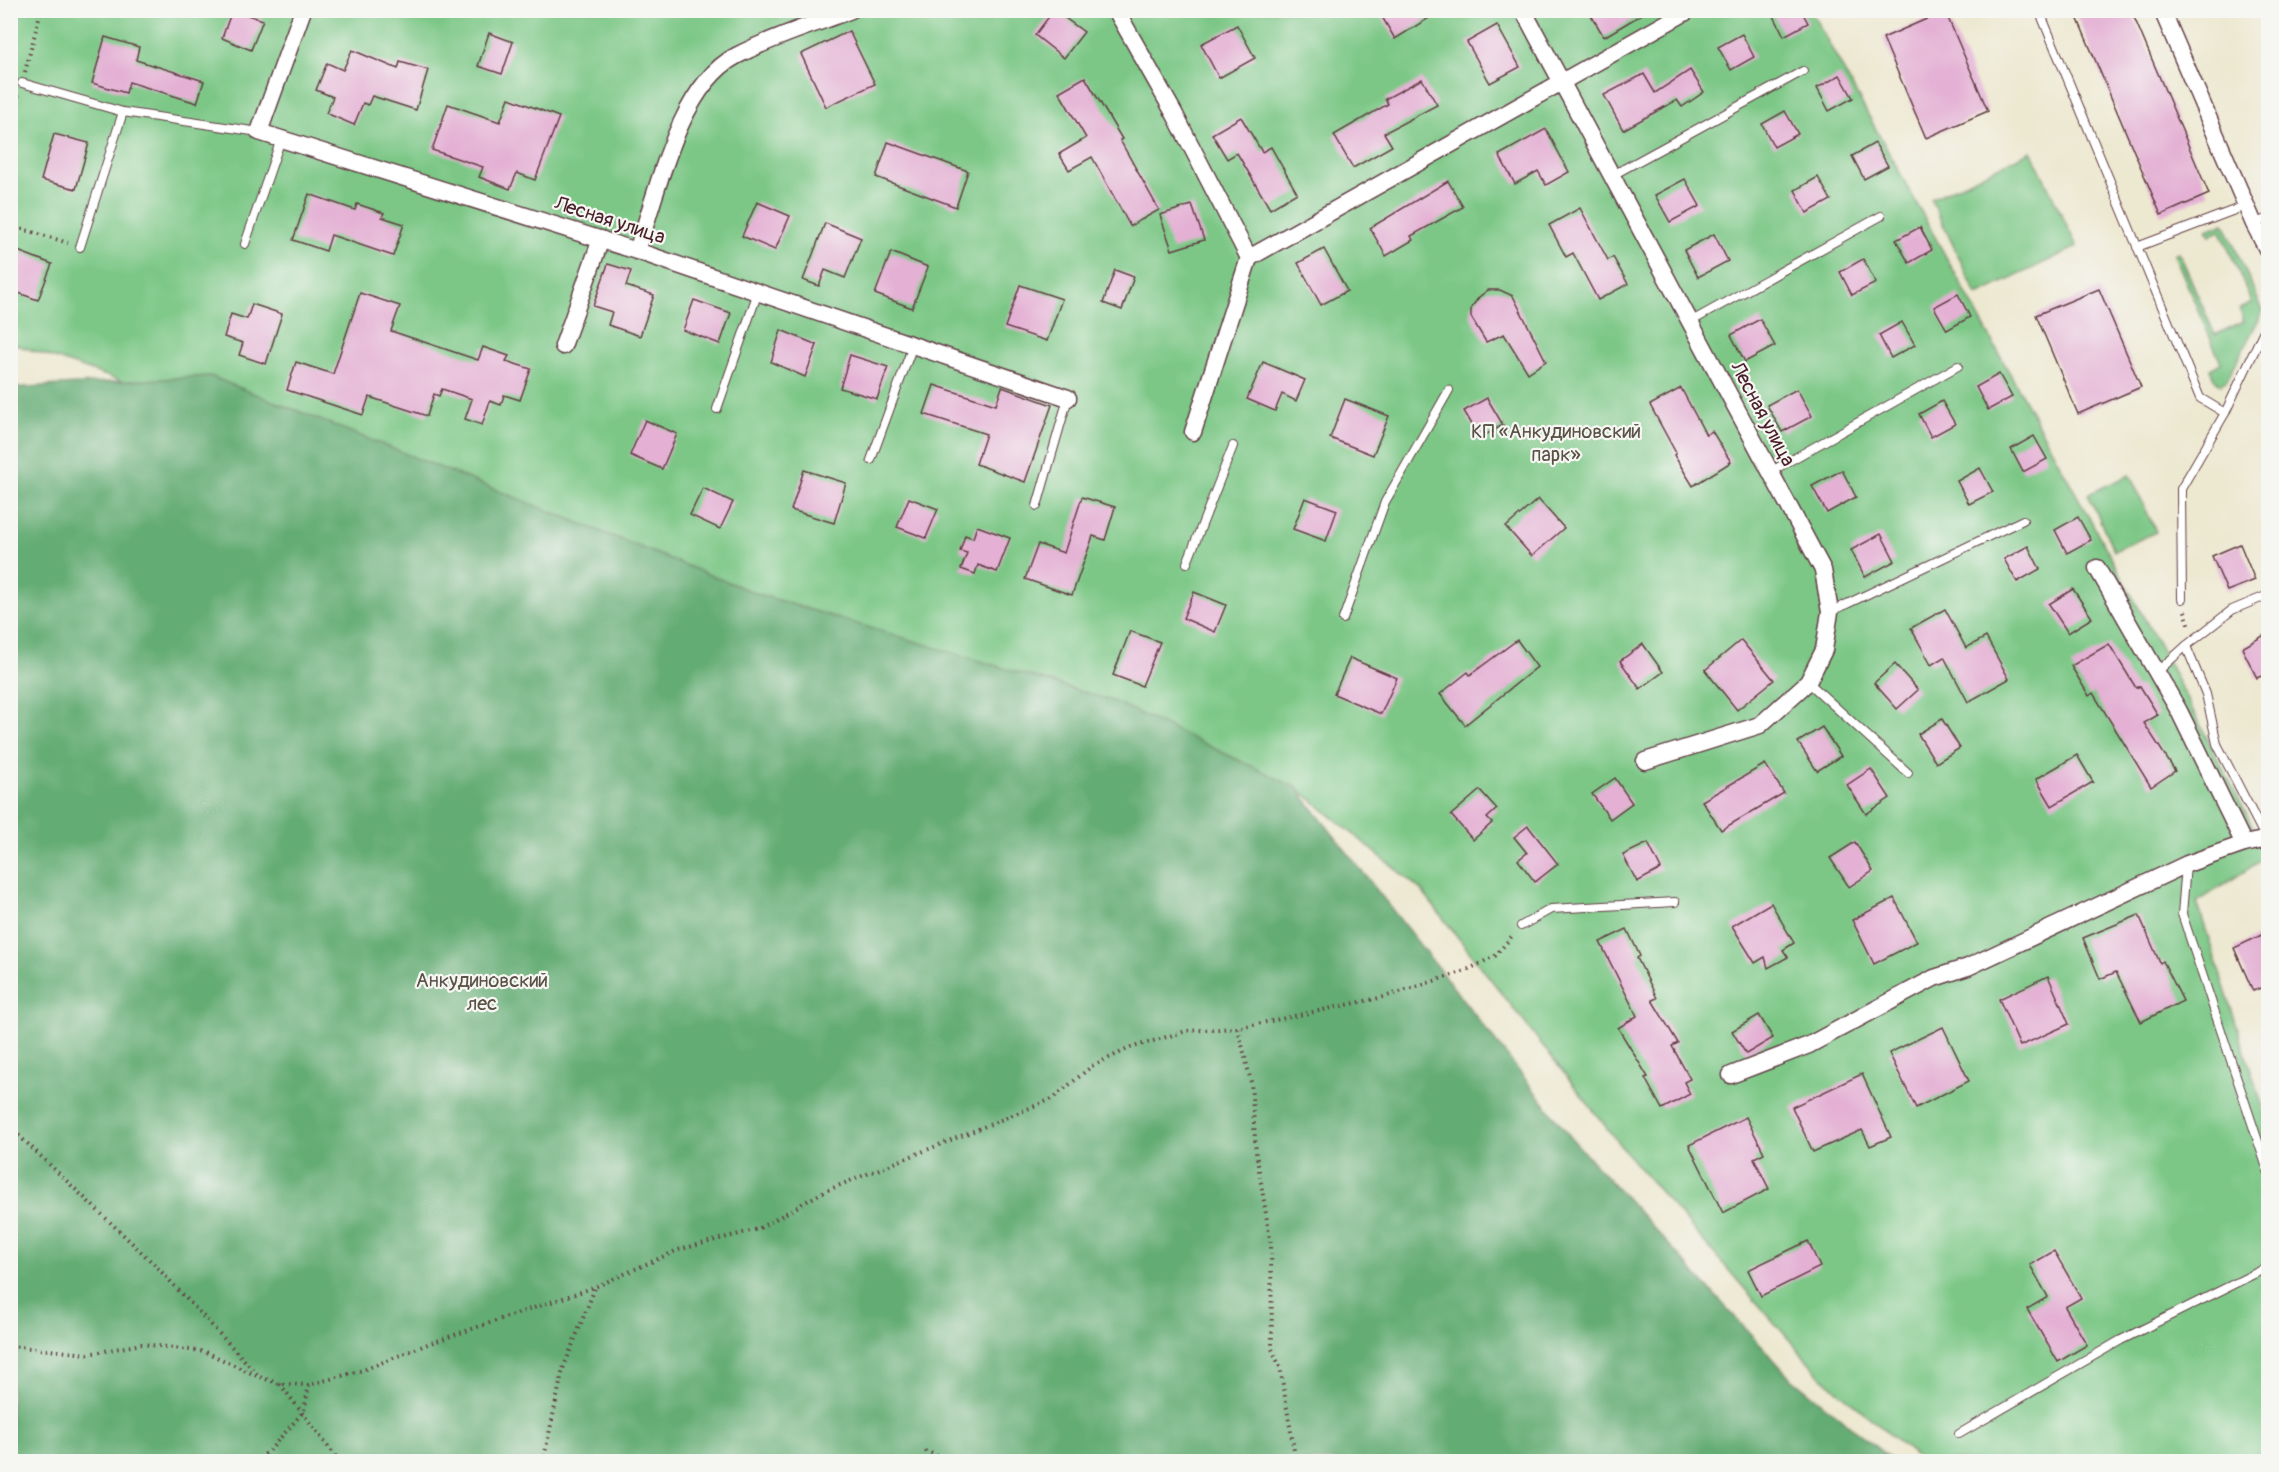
<svg xmlns="http://www.w3.org/2000/svg" width="2279" height="1472" font-family="Pangolin,sans-serif">
<rect width="100%" height="100%" fill="#f6f6f2"/>
<filter id="ink" filterUnits="userSpaceOnUse"><feTurbulence type="fractalNoise" baseFrequency=".0167" numOctaves="2"/><feDisplacementMap in="SourceGraphic" scale="12" xChannelSelector="R" yChannelSelector="G"/><feConvolveMatrix kernelMatrix="1 2 1 2 8 2 1 2 1" color-interpolation-filters="sRGB"/></filter>
<filter id="wash" filterUnits="userSpaceOnUse"><feTurbulence type="fractalNoise" baseFrequency=".008" numOctaves="4" result="noise"/><feDisplacementMap in="SourceGraphic" scale="24" xChannelSelector="R" yChannelSelector="G"/><feGaussianBlur stdDeviation="1.35" result="paint"/><feColorMatrix in="noise" values="0 0 0 0 0 0 0 0 0 0 0 0 0 0 0 0 0 1.4 0 .05"/><feComposite in="paint" operator="in"/></filter>
<g filter="url(#wash)">
<rect width="100%" height="100%" fill="#ede8d0"/>
<g fill="#7bc786" stroke="#627358" stroke-width="1.5">
<path d="M21,10L1811,11L2159,645L2268,856L2197,902L2268,1123V1461H1921L1821,1376L1628,1155L1421,890L1296,787L11,343L10,41Z"/>
<path d="M2031,151L2077,247L1977,295L1931,199Z"/>
<path d="M2224,223L2263,311L2227,380L2221,384L2214,379L2210,369L2221,363L2174,254L2179,252L2215,335L2244,321L2240,309L2252,303L2221,231L2210,235L2207,230Z"/>
<path d="M2130,475L2156,532L2114,551L2088,494Z"/>
</g>
<path fill="#64ac73" stroke="#57664f" stroke-width="1.5" d="M210,376L758,594L1113,701L1296,787L1573,1140L1789,1376L1893,1461H11V388Z"/>
<g id="blocks">
<g fill="#e4b1d4">
<path d="M232,10L263,20L251,50L222,38Z"/>
<path d="M1054,10L1084,32L1064,58L1035,35Z"/>
<path d="M1378,10H1442L1395,39Z"/>
<path d="M1588,10H1649L1604,37Z"/>
<path d="M1771,10H1801L1808,23L1784,36Z"/>
<path d="M2074,10H2131L2209,194L2161,215Z"/>
<path d="M1945,11L1988,111L1926,138L1883,38Z"/>
<path d="M1237,25L1255,58L1219,78L1201,44Z"/>
<path d="M1497,25L1520,67L1490,83L1467,42Z"/>
<path d="M849,31L875,84L826,107L801,54Z"/>
<path d="M489,33L513,42L502,74L478,66Z"/>
<path d="M1742,34L1754,57L1731,70L1718,47Z"/>
<path d="M105,37L139,47L136,60L204,81L197,103L129,82L126,93L92,83Z"/>
<path d="M352,50L398,69L400,62L428,70L416,110L372,96L368,105L363,103L354,125L326,113L333,97L316,90L327,63L343,70Z"/>
<path d="M1690,70L1704,92L1682,107L1677,100L1623,130L1604,95L1644,74L1655,93Z"/>
<path d="M1840,75L1853,98L1829,111L1817,88Z"/>
<path d="M1085,77L1122,139L1120,140L1159,210L1130,226L1092,157L1069,170L1059,154L1086,138L1059,92Z"/>
<path d="M1422,79L1437,105L1384,133L1392,146L1353,168L1334,135L1388,104L1385,99Z"/>
<path d="M509,98L559,117L535,180L517,173L510,189L479,177L483,167L432,150L448,104L500,122Z"/>
<path d="M1785,111L1798,134L1774,147L1762,124Z"/>
<path d="M1241,117L1262,152L1271,147L1297,193L1270,209L1237,153L1227,159L1212,134Z"/>
<path d="M1546,129L1569,172L1546,185L1538,171L1515,184L1499,155Z"/>
<path d="M54,134L89,143L76,189L41,180Z"/>
<path d="M888,142L968,171L956,207L876,177Z"/>
<path d="M1875,143L1888,166L1864,179L1852,156Z"/>
<path d="M1818,177L1831,200L1807,213L1795,190Z"/>
<path d="M1685,179L1700,206L1670,222L1655,195Z"/>
<path d="M1448,181L1463,207L1411,236L1413,240L1386,256L1370,228Z"/>
<path d="M309,194L355,210L357,204L384,213L382,217L404,224L393,256L331,235L326,251L293,240Z"/>
<path d="M757,202L790,216L775,250L742,236Z"/>
<path d="M1192,205L1204,240L1172,250L1160,215Z"/>
<path d="M1580,208L1608,260L1613,257L1628,284L1598,300L1573,253L1566,257L1549,225Z"/>
<path d="M825,223L861,238L845,278L825,270L819,286L803,280Z"/>
<path d="M1920,227L1932,250L1909,263L1896,240Z"/>
<path d="M1714,234L1728,261L1698,277L1684,250Z"/>
<path d="M10,248L52,264L38,300L10,290Z"/>
<path d="M1324,249L1347,291L1321,305L1298,263Z"/>
<path d="M891,252L928,267L912,308L875,294Z"/>
<path d="M1863,259L1876,283L1852,295L1840,272Z"/>
<path d="M608,264L631,271L626,286L654,295L640,336L608,325L612,312L593,306Z"/>
<path d="M1115,270L1134,277L1122,310L1103,303Z"/>
<path d="M1020,285L1062,299L1047,341L1005,327Z"/>
<path d="M2099,289L2141,387L2078,414L2036,315Z"/>
<path d="M1488,290H1500L1513,296L1546,361L1528,373L1504,334L1486,342L1471,317V308L1479,297Z"/>
<path d="M360,293L400,306L391,331L478,360L483,347L509,356L506,361L531,369L520,400L504,395L501,405L490,401L482,425L465,419L472,399L442,389L439,396L434,394L427,416L369,397L363,415L287,390L296,362L333,374Z"/>
<path d="M1958,294L1970,317L1947,330L1934,307Z"/>
<path d="M694,300L731,313L720,344L683,330Z"/>
<path d="M252,304L282,314L266,364L239,355L243,343L224,337L231,314L247,319Z"/>
<path d="M1760,319L1775,346L1745,362L1731,335Z"/>
<path d="M1902,322L1915,345L1891,358L1879,335Z"/>
<path d="M781,330L817,345L805,377L771,362Z"/>
<path d="M850,355L888,367L877,399L840,388Z"/>
<path d="M1263,362L1305,380L1296,401L1282,394L1275,411L1247,399Z"/>
<path d="M1999,374L2012,397L1988,410L1976,387Z"/>
<path d="M934,385L996,405L1002,387L1052,405L1025,482L976,464L986,434L924,414Z"/>
<path d="M1681,388L1706,435L1712,431L1731,462L1693,486L1674,455L1676,453L1650,405Z"/>
<path d="M1797,389L1812,416L1782,432L1767,405Z"/>
<path d="M1487,398L1503,425L1480,438L1464,411Z"/>
<path d="M1345,399L1389,416L1373,455L1330,438Z"/>
<path d="M1942,401L1955,424L1931,437L1919,414Z"/>
<path d="M645,420L677,434L662,469L630,455Z"/>
<path d="M2034,436L2047,459L2023,472L2011,449Z"/>
<path d="M1980,468L1993,492L1969,504L1957,481Z"/>
<path d="M804,470L846,483L834,523L791,510Z"/>
<path d="M1842,470L1856,497L1827,513L1812,486Z"/>
<path d="M703,488L733,502L720,529L690,515Z"/>
<path d="M1082,497L1115,507L1105,540L1093,536L1072,595L1025,579L1038,544L1064,553Z"/>
<path d="M909,498L938,509L926,538L897,527Z"/>
<path d="M1305,498L1337,510L1326,541L1293,529Z"/>
<path d="M1538,499L1564,528L1532,556L1506,527Z"/>
<path d="M2078,517L2091,540L2067,553L2055,530Z"/>
<path d="M977,526L1010,538L997,572L978,565L975,574L961,569L967,553L960,551L965,535L973,538Z"/>
<path d="M1881,534L1895,561L1865,577L1851,550Z"/>
<path d="M2240,544L2255,580L2227,591L2212,556Z"/>
<path d="M2028,546L2040,569L2017,582L2004,559Z"/>
<path d="M2073,589L2092,618L2068,633L2049,604Z"/>
<path d="M1194,592L1226,605L1215,632L1183,618Z"/>
<path d="M1945,609L1966,648L1986,637L2009,679L1968,702L1944,657L1931,665L1911,628Z"/>
<path d="M1130,631L1160,642L1142,686L1113,675Z"/>
<path d="M2268,633V673L2257,678L2242,648Z"/>
<path d="M1517,640L1537,667L1465,725L1440,694L1468,672L1470,675Z"/>
<path d="M1741,640L1774,680L1737,710L1705,670Z"/>
<path d="M1643,644L1663,672L1640,689L1620,661Z"/>
<path d="M2109,644L2136,688L2140,686L2158,715L2144,723L2175,771L2151,787L2093,693L2089,696L2071,666Z"/>
<path d="M1350,658L1397,678L1381,714L1334,694Z"/>
<path d="M1895,664L1918,690L1897,709L1874,683Z"/>
<path d="M1942,719L1960,748L1936,763L1918,734Z"/>
<path d="M1822,727L1841,756L1817,771L1798,742Z"/>
<path d="M2077,755L2093,782L2052,806L2036,779Z"/>
<path d="M1765,764L1784,793L1721,830L1702,801Z"/>
<path d="M1871,769L1890,798L1866,814L1847,785Z"/>
<path d="M1615,778L1632,803L1610,819L1592,794Z"/>
<path d="M1480,790L1497,809L1487,818L1492,823L1473,840L1451,815Z"/>
<path d="M1528,826L1558,864L1535,882L1518,860L1527,853L1514,837Z"/>
<path d="M1855,842L1873,871L1849,887L1830,858Z"/>
<path d="M1648,843L1661,869L1637,882L1623,855Z"/>
<path d="M1894,898L1917,942L1874,964L1852,920Z"/>
<path d="M1771,903L1794,943L1783,950L1788,957L1768,968L1765,957L1755,963L1732,926Z"/>
<path d="M2139,915L2160,963L2163,961L2183,1001L2141,1022L2116,972L2100,979L2083,938Z"/>
<path d="M1627,929L1640,956L1637,958L1657,998L1652,1000L1678,1043L1672,1046L1690,1079L1684,1082L1690,1094L1662,1109L1645,1078L1648,1077L1618,1028L1637,1016L1600,942Z"/>
<path d="M2268,932V985L2253,991L2234,948Z"/>
<path d="M2048,976L2069,1024L2020,1046L1999,999Z"/>
<path d="M1759,1015L1773,1038L1746,1054L1732,1031Z"/>
<path d="M1943,1027L1969,1081L1916,1108L1889,1053Z"/>
<path d="M1862,1074L1891,1137L1870,1146L1862,1130L1813,1152L1792,1107Z"/>
<path d="M1746,1117L1764,1153L1754,1158L1769,1189L1723,1213L1689,1145Z"/>
<path d="M1808,1241L1820,1267L1761,1296L1748,1270Z"/>
<path d="M2054,1251L2081,1298L2065,1307L2087,1345L2058,1362L2027,1309L2048,1297L2030,1265Z"/>
</g>
</g>
</g>
<g filter="url(#ink)">
<use href="#blocks" fill-opacity="0" stroke="#623d44" stroke-width="1.5"/>
<g fill="none" stroke-linecap="round" stroke-linejoin="round">
<g stroke="#623d44" stroke-width="10">
<g id="lane">
<path d="M2039,10L2200,398L2225,413"/>
<path d="M22,83L123,112L259,132"/>
<path d="M1611,176L1803,71"/>
<path d="M2254,224L2268,218"/>
<path d="M245,244L281,139"/>
<path d="M80,247L123,112"/>
<path d="M2137,247L2245,206"/>
<path d="M1690,322L1881,216"/>
<path d="M717,409L758,292"/>
<path d="M871,460L913,345"/>
<path d="M1770,472L1958,366"/>
<path d="M1037,506L1068,398"/>
<path d="M1187,563L1233,446"/>
<path d="M2182,599L2181,489L2225,413L2268,322"/>
<path d="M1830,612L2023,520"/>
<path d="M1343,619L1385,502L1449,390"/>
<path d="M2157,672L2186,646"/>
<path d="M1808,682L1908,773"/>
<path d="M2266,839L2217,744L2206,694L2186,646L2232,610L2268,595"/>
<path d="M2186,865L2182,914L2268,1171"/>
<path d="M1521,926L1551,909L1675,902"/>
<path d="M1959,1434L2121,1340L2268,1267"/>
</g>
</g>
<g stroke="#623d44" stroke-width="19">
<g id="street">
<path d="M303,10L259,132L637,251L1068,398"/>
<path d="M1116,10L1174,113L1249,258"/>
<path d="M1523,10L1823,570L1830,612L1824,650L1808,682L1760,725L1645,761"/>
<path d="M2162,10L2254,224L2268,251"/>
<path d="M637,251C657,193 679,86 736,56C772,37 813,25 851,10"/>
<path d="M563,346L601,239"/>
<path d="M1193,432L1249,258L1686,12"/>
<path d="M2097,568L2179,711L2244,844"/>
<path d="M1731,1075L1809,1045L1934,978L1968,967L2187,864L2244,844L2268,839"/>
</g>
</g>
<g stroke="#623d44" stroke-width="4" stroke-dasharray="1.5 4.5" stroke-linecap="butt">
<path d="M25,72L41,10"/>
<path d="M10,95L16,100"/>
<path d="M10,119L19,94"/>
<path d="M10,225L68,243"/>
<path d="M2185,611L2190,627"/>
<path d="M1238,1028L1251,1082L1256,1152L1271,1245L1272,1349L1280,1367L1296,1462"/>
<path d="M10,1127L155,1265L260,1377L280,1384L309,1385L363,1370L428,1344L595,1287L678,1250L758,1229L823,1192L1052,1099L1092,1066L1130,1048L1186,1031L1238,1028L1384,997L1465,971L1495,956L1513,935"/>
<path d="M10,1346L88,1354L142,1344L206,1352L257,1376"/>
<path d="M280,1384L340,1462"/>
<path d="M925,1451L953,1462"/>
<path d="M255,1462L269,1451L304,1411L309,1385"/>
<path d="M543,1462L563,1369L595,1288"/>
</g>
<use href="#lane" stroke="#fff" stroke-width="8"/>
<use href="#street" stroke="#fff" stroke-width="16"/>
</g>
</g>
<g text-anchor="middle" dominant-baseline="central" stroke-width="4.5" stroke-linejoin="round" paint-order="stroke">
<g font-size="20" fill="#4a1f2b" stroke="#f6f6f2">
<text transform="translate(610 220) rotate(18)">Лесная улица</text>
<text transform="translate(1763 414) rotate(62)">Лесная улица</text>
</g>
<g font-size="20" fill="#595146" stroke="#f6f6f2">
<text x="1556" y="431">КП «Анкудиновский<tspan x="1556" dy="23">парк»</tspan></text>
<text x="482" y="980">Анкудиновский<tspan x="482" dy="23">лес</tspan></text>
</g>
</g>
<rect width="2279" height="1472" fill="none" stroke="#f6f6f2" stroke-width="36"/>
</svg>
